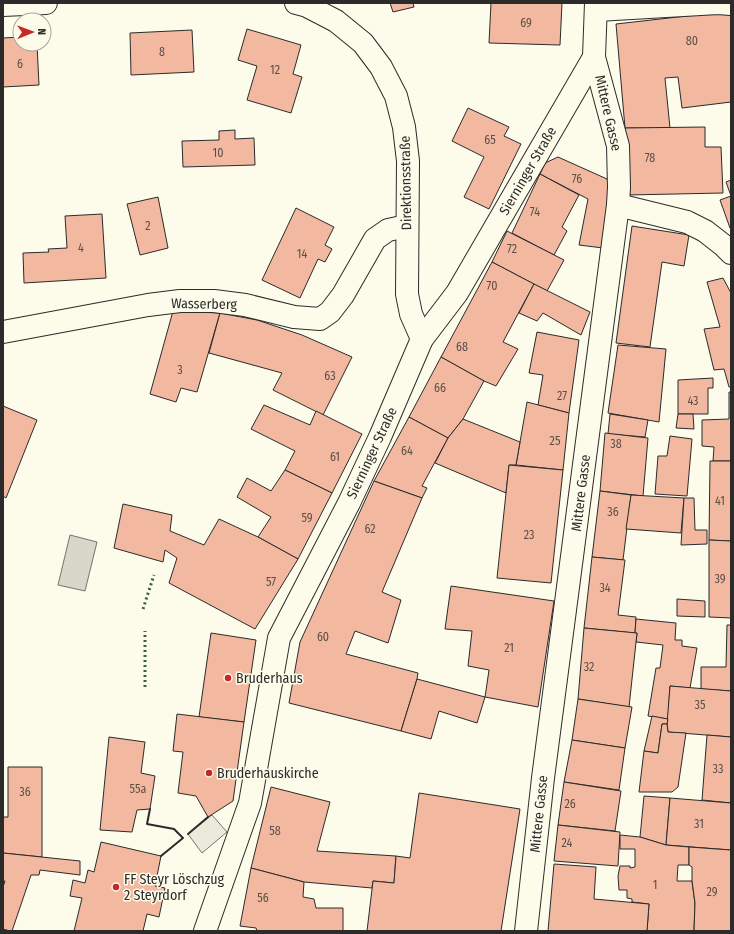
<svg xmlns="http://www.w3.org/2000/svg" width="734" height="934" font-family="'Fira Sans Condensed',sans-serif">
<rect width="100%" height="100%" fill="#fdfbea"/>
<path fill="#eceadb" stroke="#74746e" d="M212,815L227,832L202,853L188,834Z"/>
<path fill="#d8d7c9" stroke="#74746e" d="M70,535L97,542L85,591L58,585Z"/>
<g fill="#f2b8a0" stroke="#2b2b2b">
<path d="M390,3H413L414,7L393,12Z"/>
<path d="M491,3H562L560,45L489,43Z"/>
<path d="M713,13L731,14V102L682,108L678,77L665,78L670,128H625L616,24Z"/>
<path d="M247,29L301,45L293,74L302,77L291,113L247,100L257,66L238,60Z"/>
<path d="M192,30L194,72L131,75L130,33Z"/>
<path d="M20,37V44H37L39,85L3,87V38Z"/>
<path d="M468,108L509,127L504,136L521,144L489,209L464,197L484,157L452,141Z"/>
<path d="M705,127V147H721L723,193L627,195L625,128Z"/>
<path d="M235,130V139L254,138L255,165L183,167L182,141L219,140V131Z"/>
<path d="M558,157L607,179L613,193L603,248L579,245L588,199L540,174L545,163Z"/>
<path d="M540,174L579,195L562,227L567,231L554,255L512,233Z"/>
<path d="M731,180V228H730L720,200L731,196L726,182Z"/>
<path d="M158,197L168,248L140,255L127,204Z"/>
<path d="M296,208L334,227L325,245L332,249L325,262L318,259L300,298L262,280Z"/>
<path d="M102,214L106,278L24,283L23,253L49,252L48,249L67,248L65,216Z"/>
<path d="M632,226L689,235L684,266L662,262L650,347L616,343Z"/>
<path d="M507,231L564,260L547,291L492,262Z"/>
<path d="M492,262L534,284L503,342L518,349L496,386L484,381L441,357Z"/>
<path d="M723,278L731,293V387H729L724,369L714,370L704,329L720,327L707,282Z"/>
<path d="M534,284L590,312L581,335L543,313L537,321L519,313Z"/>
<path d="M173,311L220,313L197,392L181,388L176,402L150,394Z"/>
<path d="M220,313L257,320L302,335L352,357L323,415L273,390L282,373L209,353Z"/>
<path d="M537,332L579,340L569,413L538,405L543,375L529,373Z"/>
<path d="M618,345L666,349L659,422L608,413Z"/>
<path d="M441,357L484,381L463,419L448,438L409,417Z"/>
<path d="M713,378V388H708V414H678V380Z"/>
<path d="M729,392H731V461H713L714,447L702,446V420L729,419Z"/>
<path d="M527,402L569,413L563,470L516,465Z"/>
<path d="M264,405L310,425L316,411L362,434L332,493L285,470L295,451L251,429Z"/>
<path d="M3,406L37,420L6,498L3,496Z"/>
<path d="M610,414L648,420L645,437L608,434Z"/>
<path d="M678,414H693L694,429L676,428Z"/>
<path d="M409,417L448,438L422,486L427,488L422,498L374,481Z"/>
<path d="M463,419L520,442L516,465H509L506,493L435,463L448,438Z"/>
<path d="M605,433L648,438L643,496L600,491Z"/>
<path d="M670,436L692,439L687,496L655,494L658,456H667Z"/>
<path d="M710,461H731V541L709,540Z"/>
<path d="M509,465L563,470L551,583L497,578Z"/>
<path d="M285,470L332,493L298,559L258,537L271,517L237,497L247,478L271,491Z"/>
<path d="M374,481L422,498L382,592L401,600L388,643L355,631L346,654L418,673L417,679L401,731L289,703L300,642Z"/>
<path d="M600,491L631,495L623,560L592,557Z"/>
<path d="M631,495L684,498L681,533L626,529Z"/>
<path d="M684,498H694L695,530H707V544L681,545Z"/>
<path d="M123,504L172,515L170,531L204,545L219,519L258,537L298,559L255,629L169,583L177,558L165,550L163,562L114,548Z"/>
<path d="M709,540L731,541V618L709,617Z"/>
<path d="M592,557L625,560L618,615L636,617L635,633L584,628Z"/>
<path d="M451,586L554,601L538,707L485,697L489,670L468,666L472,631L445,629Z"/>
<path d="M677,599L705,601V617L677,616Z"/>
<path d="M636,619L676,623L675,640H682V646L697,648L690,688L670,686L668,719L648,716L656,668H660L663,645L636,642L637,633H635Z"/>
<path d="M727,625H731V691L701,689V667H726Z"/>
<path d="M584,628L637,633L629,707L578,699Z"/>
<path d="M211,633L256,640L244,722L199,717Z"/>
<path d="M417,679L485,697L477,723L439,711L431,739L401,731Z"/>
<path d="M670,686L731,691V737L668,732L667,724Z"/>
<path d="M578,699L632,707L625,748L572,740Z"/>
<path d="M177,714L244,722L233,801L208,817L196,796L178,793L183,752L173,751Z"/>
<path d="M652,716L668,719L667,724H662L658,753L644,751Z"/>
<path d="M662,724H667L668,732L686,733L678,787L672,792H639L644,751L658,753Z"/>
<path d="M707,735L731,737V803L702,800Z"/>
<path d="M109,737L145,742L141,773L155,776L150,809L137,810L132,832L100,830Z"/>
<path d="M572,740L625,748L619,790L564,782Z"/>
<path d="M8,767H42V857L3,853V817H8Z"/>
<path d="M564,782L621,791L615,831L558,825Z"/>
<path d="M271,787L330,802L317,851L396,856L394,883L373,881L372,888L304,882L251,868Z"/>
<path d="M419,793L520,809L501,931H367L373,881L394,883L396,856L410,858Z"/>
<path d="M644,796L670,798L666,845L640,837Z"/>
<path d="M670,798L731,803V850L666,845Z"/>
<path d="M558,825L620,832L618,866L554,861Z"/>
<path d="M620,835L640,837L666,845L689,847V865H678L677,881H692L695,903L694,931H647L649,904L632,902V899L627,898V890H619L618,876L620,866H630V868L635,867V849H620Z"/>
<path d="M101,842L161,856L155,886L165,888L159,917L147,914L143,931H74L82,898L70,896L73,880L85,883L88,870L94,872Z"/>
<path d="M689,847L731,850V931H694L695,903L692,881V867L689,865Z"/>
<path d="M3,853L80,861V875L40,870L39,875H31L12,931H10L3,929V887L5,881H3Z"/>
<path d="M554,864L596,867L594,899L649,904L647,931H548Z"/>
<path d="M251,868L304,882L303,897L314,899L316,908H343V931H257L256,928L240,926Z"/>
</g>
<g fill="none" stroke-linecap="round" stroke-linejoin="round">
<g stroke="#2b2b2b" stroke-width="24">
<g id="minor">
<path d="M296,3L307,6L336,21L363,43L381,67L396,96L404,127L408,161L407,294L411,314L422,339"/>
<path d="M3,5L46,3"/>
<path d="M597,10L718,3L731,4"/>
<path d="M618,205L687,222L705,231L723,245L731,253"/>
<path d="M3,332L148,305L180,301H214L245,305L294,317L320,319L330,312L343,295L375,239L388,230L407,226"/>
<path d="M205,931L250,803L279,638L349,503L380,437L422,339L457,293L594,57L596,3"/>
<path d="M526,931L543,778L618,205L619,187L618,146L594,57"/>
</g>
</g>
<use href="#minor" stroke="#fdfbea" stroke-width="22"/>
<g stroke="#34623c" stroke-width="3" stroke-dasharray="2 3" stroke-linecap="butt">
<path d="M143,609L154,575"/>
<path d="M145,687V631"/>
</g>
<g stroke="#2b2b2b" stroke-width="2">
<path d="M150,809L147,824L174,829L183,838L161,856"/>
<path d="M188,834L208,817"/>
</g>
</g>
<g fill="#c62828" stroke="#fdfbea" stroke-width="1.5">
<circle cx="228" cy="678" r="4"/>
<circle cx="209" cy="773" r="4"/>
<circle cx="116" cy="887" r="4"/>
</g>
<g text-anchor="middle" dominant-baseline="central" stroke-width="3" stroke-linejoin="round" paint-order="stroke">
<g font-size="12" fill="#5d4e48">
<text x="526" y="23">69</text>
<text x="692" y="41">80</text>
<text x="162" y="52">8</text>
<text x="20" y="64">6</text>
<text x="275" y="70">12</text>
<text x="490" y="140">65</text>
<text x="218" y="153">10</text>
<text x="650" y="158">78</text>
<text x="577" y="179">76</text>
<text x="535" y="212">74</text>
<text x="148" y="226">2</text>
<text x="81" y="248">4</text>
<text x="512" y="249">72</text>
<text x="302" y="254">14</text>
<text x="492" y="286">70</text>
<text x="462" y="347">68</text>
<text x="180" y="370">3</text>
<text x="330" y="376">63</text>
<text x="440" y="388">66</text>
<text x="562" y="396">27</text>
<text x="693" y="401">43</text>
<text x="555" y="441">25</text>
<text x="616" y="444">38</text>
<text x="407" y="451">64</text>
<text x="335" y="457">61</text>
<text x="720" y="501">41</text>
<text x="613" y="512">36</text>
<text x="307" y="518">59</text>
<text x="370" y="529">62</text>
<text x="529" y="535">23</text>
<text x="720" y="579">39</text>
<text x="271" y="582">57</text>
<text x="605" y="588">34</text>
<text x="323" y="637">60</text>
<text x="509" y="648">21</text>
<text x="589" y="667">32</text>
<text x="700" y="705">35</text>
<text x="718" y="769">33</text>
<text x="138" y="789">55a</text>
<text x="25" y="792">36</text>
<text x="570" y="804">26</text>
<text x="699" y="824">31</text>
<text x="275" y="831">58</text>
<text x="567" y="843">24</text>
<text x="655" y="885">1</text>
<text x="712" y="892">29</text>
<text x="263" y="898">56</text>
</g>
<g font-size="14" fill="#2b2b2b" stroke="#fdfbea">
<text transform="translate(608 113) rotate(77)">Mittere Gasse</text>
<text transform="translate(528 171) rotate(-60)">Sierninger Straße</text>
<text transform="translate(406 183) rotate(-91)">Direktionsstraße</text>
<text transform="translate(204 304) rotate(1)">Wasserberg</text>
<text transform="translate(372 453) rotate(-65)">Sierninger Straße</text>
<text transform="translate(581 493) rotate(-83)">Mittere Gasse</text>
<text transform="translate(539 814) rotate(-84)">Mittere Gasse</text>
</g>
<g font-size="14" fill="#2b2b2b" stroke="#fdfbea" text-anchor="start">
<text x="236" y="678">Bruderhaus</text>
<text x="217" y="773">Bruderhauskirche</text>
<text x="124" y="879">FF Steyr Löschzug<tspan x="124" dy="16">2 Steyrdorf</tspan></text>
</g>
</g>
<rect width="734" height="934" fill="none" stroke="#2b2b2b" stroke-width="8"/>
<g transform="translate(32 32) rotate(89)"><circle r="19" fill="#fdfbea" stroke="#a9a89e"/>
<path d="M0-3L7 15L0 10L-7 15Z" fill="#c62828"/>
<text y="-6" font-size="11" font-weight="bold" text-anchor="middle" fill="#2b2b2b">N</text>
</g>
</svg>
